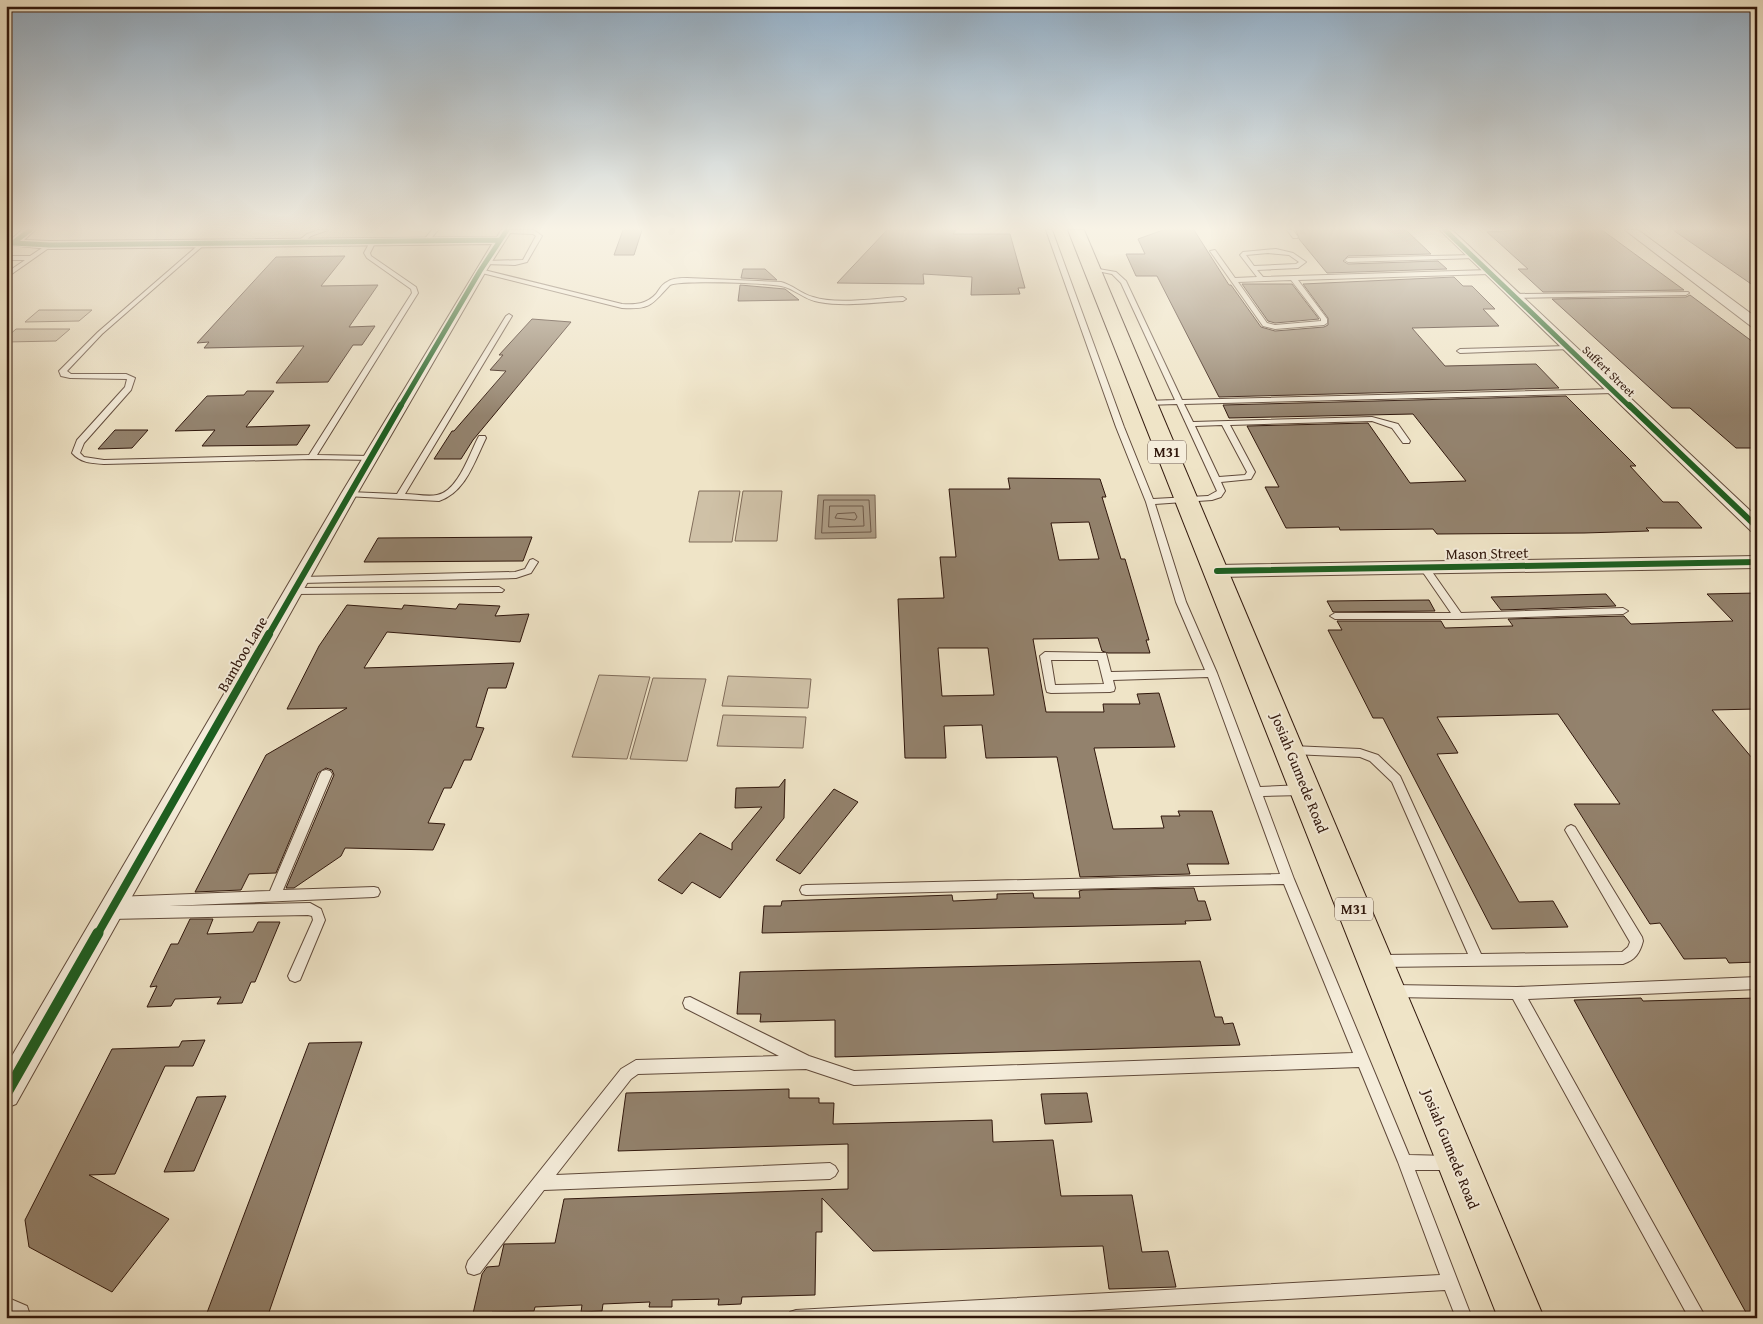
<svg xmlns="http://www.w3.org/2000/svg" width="1763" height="1324" viewBox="0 0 1763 1324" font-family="'Gentium Book Plus',serif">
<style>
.green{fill:#cfc1a7;stroke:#806c5a}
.water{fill:#ae9e87;stroke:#7c6856}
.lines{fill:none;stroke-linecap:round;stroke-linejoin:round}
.shore{stroke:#6f5a4a;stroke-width:1}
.building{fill:#93826d;stroke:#30170c;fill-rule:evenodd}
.lane-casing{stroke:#604a3b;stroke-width:2}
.street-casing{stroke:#604a3b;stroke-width:2}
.primary-casing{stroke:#30170c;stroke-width:2}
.lane{fill:#f5eddb;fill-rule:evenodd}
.street{fill:#f5eddb;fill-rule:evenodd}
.primary{fill:#efe4c7;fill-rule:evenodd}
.cycleway-far3-casing{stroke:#f5eddb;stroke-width:7}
.cycleway-far2-casing{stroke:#f5eddb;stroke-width:9}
.cycleway-far1-casing{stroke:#f5eddb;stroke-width:11}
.cycleway-casing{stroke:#f5eddb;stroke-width:14}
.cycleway-far3{stroke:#1b5e20;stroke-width:5}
.cycleway-far2{stroke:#1b5e20;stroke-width:6}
.cycleway-far1{stroke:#1b5e20;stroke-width:8}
.cycleway{stroke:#1b5e20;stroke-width:11}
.labels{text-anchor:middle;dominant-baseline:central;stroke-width:4;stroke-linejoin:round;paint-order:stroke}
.far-street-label{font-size:12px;fill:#30170c;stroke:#f5eddb}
.shield{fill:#f5eddb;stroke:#6b574a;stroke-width:1}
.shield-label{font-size:14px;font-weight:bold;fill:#30170c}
.street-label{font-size:15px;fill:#30170c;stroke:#f5eddb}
</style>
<rect width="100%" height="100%" fill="#efe4c7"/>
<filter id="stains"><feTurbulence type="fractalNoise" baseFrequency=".004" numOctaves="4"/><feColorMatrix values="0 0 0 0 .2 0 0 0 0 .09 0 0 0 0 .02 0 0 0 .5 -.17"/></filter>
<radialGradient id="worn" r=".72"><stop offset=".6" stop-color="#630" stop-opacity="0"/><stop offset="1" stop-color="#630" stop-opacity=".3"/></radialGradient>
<!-- green -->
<path class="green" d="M39 310H92L79 321 25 322Z
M16 329H70L56 341 6 342V338Z
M699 491H740L732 542H689Z
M743 491H782L777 541H735Z
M599 675 650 677 627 759 572 757Z
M728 676 811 679 808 708 722 706Z
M653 678 706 679 687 761 630 759Z
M723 715 806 717 803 748 717 746Z"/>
<!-- water -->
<path class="water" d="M818 495H875L876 538 815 539Z"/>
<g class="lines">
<!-- shore -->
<path class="shore" d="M824 500H869L871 532 822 533Z
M830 506H863L864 526 829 527Z
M855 513 857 517 855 520 835 518 837 514Z"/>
</g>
<!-- building -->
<path class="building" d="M623 230H642L634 255H614Z
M887 230H956L953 234H1010L1025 288H1018L1020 294 971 295 972 277 923 274 924 284 837 283Z
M1163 230H1194L1229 285H1231L1261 327 1275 331 1324 327 1328 325V318L1303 284 1454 277 1463 286H1472L1495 309H1483L1499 326 1412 328 1445 366 1536 364 1559 388 1219 397 1157 276H1136L1126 254H1145L1138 239Z
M1296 230H1406L1431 254 1348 256 1343 261 1348 264 1438 261 1447 269 1327 273 1299 239Z
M1524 230H1602L1684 290 1543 292 1518 269H1528L1487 232Z
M1673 230H1757V288Z
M345 256 321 286 378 285 349 327 375 326 362 345H353L328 382 276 383 304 346 204 348 209 342 197 343 276 257Z
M743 269H765L777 280 741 278Z
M1242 284H1292L1319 319 1275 323 1268 321Z
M740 285 785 289 799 300 738 301Z
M1690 295 1757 345V448H1736L1690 408H1672L1552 299 1686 297Z
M532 319 571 322 473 440 461 459H434L452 431H454L506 371 490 370 503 355H499Z
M247 391H274L246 427 310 425 297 445 202 446 215 430 175 431 207 396 244 395Z
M1566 396 1636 466H1630L1663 502H1678L1702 528H1646L1649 531 1584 533 1437 534 1433 529 1340 530 1339 527 1286 528 1265 487H1279L1247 426 1368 423 1410 483 1466 481 1413 414 1229 418 1223 405Z
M115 430H148L132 448 98 449Z
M1008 478 1100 479 1106 497H1102L1121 559H1125L1149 640H1146L1150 653H1108L1102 651 1098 638 1033 639 1046 712H1104L1103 704H1140L1137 694 1159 693 1175 747 1094 748 1113 829 1164 828 1161 816H1180L1178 811H1212L1229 864H1187L1190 874 1080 877 1057 757 986 758 982 725 944 726 946 758H905L898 599 944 598 940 557H956L949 489H1010ZM1089 522 1099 559 1059 560 1051 523ZM938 648H988L994 695 942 696Z
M532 537 523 561 364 562 378 538Z
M1757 593V709L1712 710 1757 764V962L1729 963 1726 958 1684 959 1660 923 1650 924 1574 804H1620L1558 714 1437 717 1458 753 1437 754 1519 902 1553 901 1568 927 1492 929 1383 718H1373L1328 630H1342L1337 621H1441L1445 628 1513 626 1508 619 1624 616 1631 624 1733 621 1707 594Z
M1606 594 1616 606 1501 610 1491 597Z
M1429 600 1435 611 1333 612 1327 601Z
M459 604 500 606 495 616 529 614 520 642 387 632 364 668 514 663 506 688H488L476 727 484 728 471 760H464L451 788H444L428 823 445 824 433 850 345 848 341 856 294 888H286L334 775 332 770 326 768 318 773 276 873 249 874 241 890 195 892 266 755 347 708 287 709 319 646 347 605 402 609 404 605 456 609Z
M785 779 784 818 720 898 692 882 682 894 658 880 700 833 732 850V843L762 807 735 808 736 788 779 787Z
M834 789 858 802 800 874 776 860Z
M1194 888 1198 901H1205L1211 920 1185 921 1186 924 762 933 764 906H781L782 901 952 895 953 901 997 899V894L1033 893 1034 898H1080L1079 891 1083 890Z
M190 919H213L207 934 253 932 258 922H280L255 982H251L242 1003 217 1004 221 997 175 999 171 1006 147 1007 157 986 150 987 171 944H178Z
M1200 961 1215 1017H1222L1224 1024 1233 1023 1240 1045 835 1057V1020L760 1022 761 1014H737L740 972Z
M1641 998 1643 1001 1757 998V1318H1749L1574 1000Z
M205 1040 193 1066H165L115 1174 89 1175 169 1219 112 1292 29 1247 25 1220 112 1049 179 1047 182 1041Z
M362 1042 267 1318H205L309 1043Z
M789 1089V1098H819V1103H834L833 1124 992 1120 993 1142 1053 1140 1061 1196 1132 1195 1142 1252 1168 1251 1176 1287 1109 1289 1103 1246 873 1251 822 1198V1232H816L815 1295 742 1297 741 1304 718 1305 719 1299 672 1300V1307H649L650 1302 603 1304 602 1311 581 1312 582 1305 535 1307 534 1311 492 1312 491 1318H472L482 1274 487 1267 499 1266 504 1244 555 1243 564 1199 848 1189V1144L618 1151 626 1093Z
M1087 1093 1092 1122 1045 1124 1041 1094Z
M226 1096 194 1171 164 1172 197 1097Z"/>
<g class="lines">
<!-- lane casing -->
<g class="lane-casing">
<path id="lane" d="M318 230H328L311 236 302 243 297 242 307 234Z
M432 230H438L428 242H424L423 241Z
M504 230H534L542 236 527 262 515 265 483 264 482 263 485 261 523 260 536 236 533 234 506 233Z
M1046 230H1052L1124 427 1153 499 1208 496 1217 491 1177 404 1146 405 1142 403 1146 401 1175 400 1121 283 1112 274 1087 269V267L1116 272 1126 281 1182 400 1614 389 1618 391 1614 393 1184 404 1193 422 1372 417 1398 424 1410 441 1409 443H1403L1392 428 1372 421 1230 425 1255 472 1251 479 1221 482 1225 491 1221 497 1212 500 1155 504 1186 602 1217 673 1260 787 1302 785 1306 787 1308 790 1306 793 1302 795 1263 796 1294 879 1409 1155 1449 1156 1454 1158 1456 1163 1454 1168 1449 1170H1415L1472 1318H1456L1445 1290 950 1318H788L790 1312 796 1310 1440 1275 1398 1162 1359 1067 854 1085 806 1069 638 1074 631 1079 556 1175 830 1163 835 1166 838 1171 835 1176 830 1179 544 1190 480 1273 474 1275 468 1273 466 1267 468 1261 621 1069 636 1060 779 1056 685 1008 683 1003 685 998 690 997 809 1056 854 1071 1353 1053 1284 884 806 895 802 894 800 890 802 886 806 885 1280 874 1208 677 1113 680 1115 688 1114 691 1110 692 1051 693 1047 692 1046 689 1040 656 1045 652 1106 653 1111 672 1205 670 1176 602 1146 502 1116 427ZM1222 425 1247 472 1245 475 1219 477 1195 426ZM1051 660H1098L1104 684 1055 685Z
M1287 230H1293L1298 237 1297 238H1293Z
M371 240 376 241 370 253 371 256 416 287 418 293 317 455 371 456 375 458 374 460 312 459 104 464C91 463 81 463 72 453L77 440 125 387 127 379 70 378 61 376 59 371 98 332 203 241 206 243 205 244 102 334 67 371 71 374H126L135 378 131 390 84 443 80 453 84 457 104 460 309 455 412 293 411 289 367 258 364 253Z
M48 244 53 245 6 278V273L25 260H6V256H30Z
M1276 249 1293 253 1306 262 1298 268 1257 270 1263 277 1489 270 1492 272 1489 274 1298 280 1327 319V323L1324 325 1275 329 1263 326 1210 251 1215 250 1235 278 1257 277 1240 255 1243 252ZM1268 253 1289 255 1299 262 1296 264 1254 266 1246 255ZM1291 280 1321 319V321L1275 325 1267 323 1238 282Z
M1473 255 1475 256V258L1348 262 1345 260 1348 258Z
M480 269 622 304C635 305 647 304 656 294 659 290 662 284 667 282 672 278 681 278 687 278L781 282C793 285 801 294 813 297 837 305 877 298 903 297L906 299 903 301C876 302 846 307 819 302 804 300 794 288 781 286 766 283 681 280 670 285 652 304 651 310 622 308L478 272 477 271Z
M1688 292 1689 293 1686 295 1514 298 1511 296 1514 294Z
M509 314 512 316 405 494C415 494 427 497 437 495 458 492 470 452 479 436H485L486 438C475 460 466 492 439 501L346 496 345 494 349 492 397 494 506 316Z
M1568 346 1570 347V349L1460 353 1457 351 1460 349Z
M533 559 538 562 531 573 516 578 301 583 296 580 301 577 515 572 525 569 530 560Z
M1425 565 1428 566 1461 613 1623 608 1628 611 1623 614 1458 619H1335L1330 616 1335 613H1451L1420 568Z
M499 587 504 590 502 592 295 594 290 591 295 588Z
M1292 746 1360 749 1378 755 1400 776 1481 954 1622 952 1628 947 1630 942 1565 830 1567 827 1571 825 1575 827 1642 937 1643 941C1640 953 1635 960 1623 964L1381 967 1376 965 1375 961 1376 957 1381 955 1468 954 1392 782 1370 761 1360 757 1292 754 1288 753 1287 750 1288 747Z
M326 770 330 771 332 774 283 890 374 887 378 888 380 892 378 896 374 897 169 906 310 903 321 909 325 920 300 980 295 982 290 980 288 976 313 920 312 916 308 915 110 919 106 917 104 913 106 909 112 907 109 903 111 899 115 897 270 891 320 774 322 771Z
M1757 977V989L1528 999 1706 1318H1689L1513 999 1393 997 1388 995 1386 991 1388 987 1393 985 1517 987Z"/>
</g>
<!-- street casing -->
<g class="street-casing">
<path id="street" d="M22 230H35L24 240 50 241 497 237 501 230H512L486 271 357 494 16 1104 6 1108V1066L341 494 492 244 50 249 9 245V241Z
M1440 230H1452L1757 517V532L1751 531Z
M1625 230H1638L1757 318V328L1752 327Z
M1757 556V568L1217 577 1211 575 1208 571 1211 567 1217 565Z
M6 1297 27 1306 31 1318H6Z"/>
</g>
<!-- primary casing -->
<g class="primary-casing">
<path id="primary" d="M1068 230H1084L1544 1318H1498Z"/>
</g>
<!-- lane -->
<use href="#lane" class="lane"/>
<!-- street -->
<use href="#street" class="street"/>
<!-- primary -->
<use href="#primary" class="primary"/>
<!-- cycleway-far3 casing -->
<g class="cycleway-far3-casing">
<path id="cycleway-far3" d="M30 230 13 243 50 245 500 240
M1445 230 1630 407
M400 407 480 271 507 230"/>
</g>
<!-- cycleway-far2 casing -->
<g class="cycleway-far2-casing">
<path id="cycleway-far2" d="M1629 405 1757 527
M1217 571 1757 562
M268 636 401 405"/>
</g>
<!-- cycleway-far1 casing -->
<g class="cycleway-far1-casing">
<path id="cycleway-far1" d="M97 935 269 634"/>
</g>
<!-- cycleway casing -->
<g class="cycleway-casing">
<path id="cycleway" d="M6 1094 98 933"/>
</g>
<!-- cycleway-far3 -->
<use href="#cycleway-far3" class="cycleway-far3"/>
<!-- cycleway-far2 -->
<use href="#cycleway-far2" class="cycleway-far2"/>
<!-- cycleway-far1 -->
<use href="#cycleway-far1" class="cycleway-far1"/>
<!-- cycleway -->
<use href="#cycleway" class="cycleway"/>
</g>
<!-- sky -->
<linearGradient id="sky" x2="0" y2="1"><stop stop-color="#91abc1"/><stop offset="0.55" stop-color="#f8f3e6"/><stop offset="1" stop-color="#f8f3e6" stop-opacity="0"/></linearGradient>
<rect width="1763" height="416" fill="url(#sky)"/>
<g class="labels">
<!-- far-street labels -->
<g class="far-street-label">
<text transform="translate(1609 371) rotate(44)">Suffert Street</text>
</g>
<!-- shield labels -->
<g class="shield">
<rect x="1148" y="440.5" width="38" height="23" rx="4"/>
<rect x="1335" y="897.5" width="38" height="23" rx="4"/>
</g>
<g class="shield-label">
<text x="1167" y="452">M31</text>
<text x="1354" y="909">M31</text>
</g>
<!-- street labels -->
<g class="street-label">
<text transform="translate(1487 553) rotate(-1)">Mason Street</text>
<text transform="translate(242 654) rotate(-60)">Bamboo Lane</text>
<text transform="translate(1300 773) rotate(68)">Josiah Gumede Road</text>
<text transform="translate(1451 1149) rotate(68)">Josiah Gumede Road</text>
</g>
</g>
<!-- margin -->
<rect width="1763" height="1324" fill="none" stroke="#efe4c7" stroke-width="25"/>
<rect x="8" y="8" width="1748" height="1309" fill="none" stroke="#30170c" stroke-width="2.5"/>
<rect x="12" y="12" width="1738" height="1299" fill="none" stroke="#30170c"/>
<rect width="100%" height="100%" filter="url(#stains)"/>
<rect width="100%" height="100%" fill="url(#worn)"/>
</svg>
